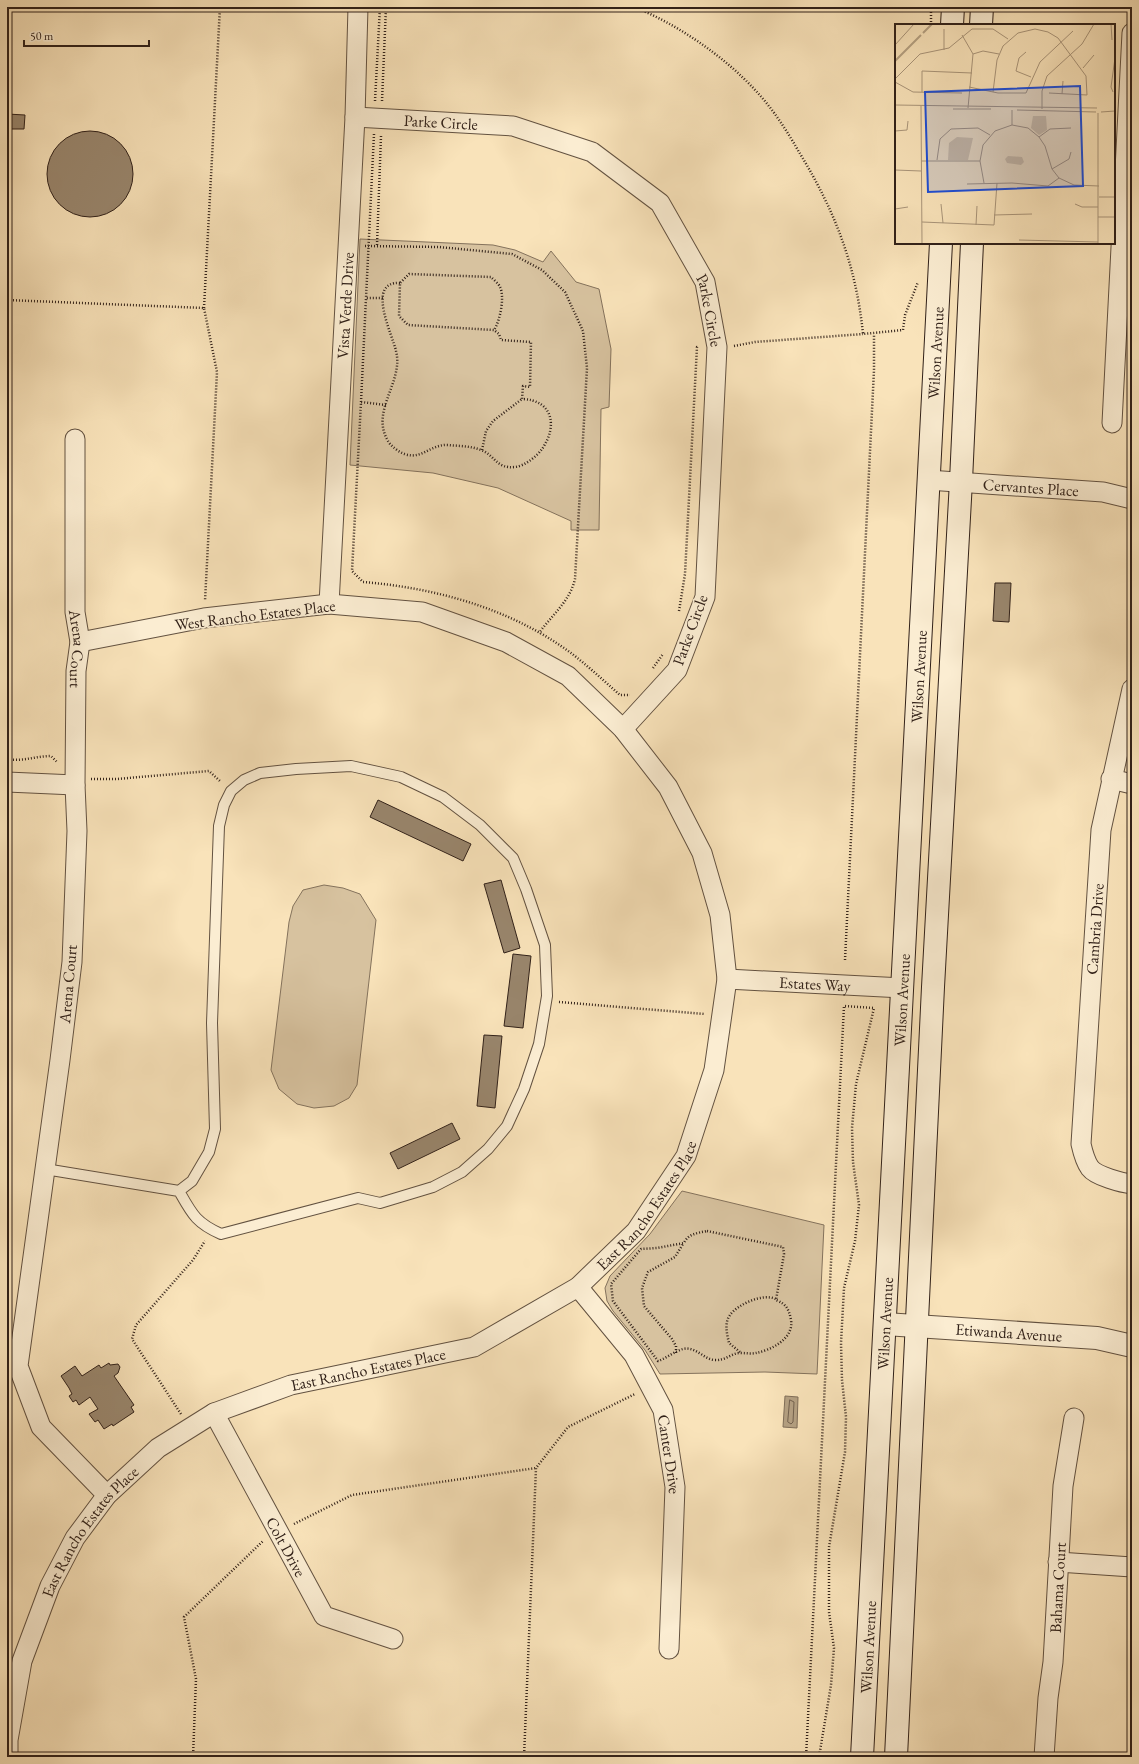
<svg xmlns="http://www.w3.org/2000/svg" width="1139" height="1764" viewBox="0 0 1139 1764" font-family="'EB Garamond',serif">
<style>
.green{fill:#d7c29f;stroke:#84725c}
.water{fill:#b5a183;stroke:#806e59}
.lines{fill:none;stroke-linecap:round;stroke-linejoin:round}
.shore{stroke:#73614e;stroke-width:1}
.building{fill:#99866d;stroke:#312119}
.service-casing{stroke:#635241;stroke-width:12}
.minor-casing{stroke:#635241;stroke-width:21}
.tertiary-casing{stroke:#635241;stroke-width:24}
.secondary-casing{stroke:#312119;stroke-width:24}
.path{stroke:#312119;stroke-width:2.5;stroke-dasharray:1 2;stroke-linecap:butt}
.service{stroke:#fbedd2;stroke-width:10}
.minor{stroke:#fbedd2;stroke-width:19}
.tertiary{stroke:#fbedd2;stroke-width:22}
.secondary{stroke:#fbedd2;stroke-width:22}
.labels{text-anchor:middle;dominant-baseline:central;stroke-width:3.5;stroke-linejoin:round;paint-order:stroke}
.street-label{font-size:16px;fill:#312119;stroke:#fbedd2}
.inset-river{fill:none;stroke:#b5a183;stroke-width:2}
.inset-road{fill:none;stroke:#a9957a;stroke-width:1}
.view{fill:#1d4ed8;fill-opacity:0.15;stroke:#1d4ed8;stroke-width:2}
.inset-edge{fill:none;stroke:#312119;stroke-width:2}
</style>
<rect width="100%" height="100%" fill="#f9e3ba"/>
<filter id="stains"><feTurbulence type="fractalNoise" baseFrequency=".005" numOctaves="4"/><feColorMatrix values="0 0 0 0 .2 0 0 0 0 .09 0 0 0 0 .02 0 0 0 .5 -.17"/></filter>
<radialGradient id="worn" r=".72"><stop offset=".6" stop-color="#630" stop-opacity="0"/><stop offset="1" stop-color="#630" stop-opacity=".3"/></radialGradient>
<!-- green -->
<path class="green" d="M360 239 493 245 515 250 543 262 551 251 576 282 599 289 611 349 609 407 601 409 599 530H571V521L498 488 433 473 350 465Z
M324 885 343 888 360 894 376 920 357 1085 349 1098 334 1106 314 1108 297 1104 279 1089 271 1070 289 922 293 906 303 890Z
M682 1191 824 1225 817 1374 765 1372 660 1374 645 1350 613 1311 607 1301 605 1288 610 1276 650 1234Z"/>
<!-- water -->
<path class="water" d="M785 1396 798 1397 797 1428 783 1427Z"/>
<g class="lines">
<!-- shore -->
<path class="shore" d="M790 1400 794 1402 793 1422 791 1424 788 1422Z"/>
</g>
<!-- building -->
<path class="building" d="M7 114 25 115 24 129H7Z
M47 174a43 43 0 1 1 86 0a43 43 0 1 1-86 0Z
M995 583H1011L1009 622 993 621Z
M378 800 471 844 463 861 370 817Z
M501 880 520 948 504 953 484 884Z
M513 954 531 956 523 1028 504 1026Z
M484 1035 502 1036 495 1108 477 1106Z
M452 1123 460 1139 398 1169 390 1153Z
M109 1363 110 1365 118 1364 120 1367 118 1373 114 1376 134 1405 131 1407 134 1412 113 1426 112 1424 104 1429 98 1420 95 1422 89 1414 98 1409 90 1397 79 1405 76 1400 73 1402 69 1396 72 1394 69 1388 61 1376 75 1366 82 1376 99 1365 101 1368Z"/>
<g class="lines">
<!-- service casing -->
<g class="service-casing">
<path id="service" d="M45 1169 179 1191 192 1181 209 1152 215 1129 212 1023 219 826 224 805 231 791 244 780 260 773 296 769 351 766 401 777 443 797 480 825 513 858 526 889 545 945 547 996 539 1044 524 1089 507 1126 488 1149 462 1172 433 1187 380 1203 358 1198 221 1234C196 1223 192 1214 179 1191"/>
</g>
<!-- minor casing -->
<g class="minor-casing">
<g id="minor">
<path id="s1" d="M355 117 513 126 592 152 660 203 705 282 717 347 705 597 677 670 623 729"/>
<path d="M1112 423 1132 33"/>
<path id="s2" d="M75 439V612L80 642 76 671 75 785 77 831 72 962 60 1060 18 1366 41 1427 107 1495"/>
<path id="s3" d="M928 480 1103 492 1132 499"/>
<path id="s4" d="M329 604 355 117 358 7"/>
<path d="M1132 689 1101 830 1081 1144C1083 1153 1085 1161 1090 1168 1096 1176 1122 1183 1132 1184"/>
<path d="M1111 779 1132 784"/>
<path d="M7 782 75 785"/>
<path id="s5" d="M727 979 903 988"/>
<path id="s6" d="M578 1287 634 1355 663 1410 675 1487 669 1649"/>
<path id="s7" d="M214 1413 324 1616 393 1639"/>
<path d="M1058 1562 1132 1567"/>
<path id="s8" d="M8 1757V1740L22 1661 50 1586 75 1538 107 1495 158 1448 214 1413 291 1385 474 1347 578 1287 636 1231 686 1156 714 1070 727 979 720 915 702 853 668 787 623 729 568 676 506 642 422 612 329 604 204 618 80 642"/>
<path id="s9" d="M1044 1757 1048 1698 1053 1662 1063 1486 1074 1418"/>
</g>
</g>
<!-- tertiary casing -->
<g class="tertiary-casing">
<g id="tertiary">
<path id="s10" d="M885 1324 1097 1338 1132 1346"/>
</g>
</g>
<!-- secondary casing -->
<g class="secondary-casing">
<g id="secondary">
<path d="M952 25 953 7"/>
<path d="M981 25 982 7"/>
<path id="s11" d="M862 1757 941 243"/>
<path d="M896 1757 933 987 961 481 972 243"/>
</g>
</g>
<!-- path -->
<path class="path" d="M634 7C677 24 724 56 756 91 773 109 787 131 799 152 835 211 856 265 863 334L903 330 905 315 918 282
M931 25V7
M375 101 380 7
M382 101 386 7
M374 134 366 298H383
M377 245 381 136
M365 246 439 247 512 254 542 270 565 292 583 331 587 368 575 579C570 601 552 615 539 633
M400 283C365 281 393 336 396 351 404 381 371 410 387 439 389 444 393 447 397 450 419 465 428 444 448 445 459 446 471 446 481 450 495 455 496 469 515 467 525 466 537 456 542 449 558 426 553 400 522 399L523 386 530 387 531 342 501 340 499 334 494 330 408 325 399 316 400 283 409 274 491 277C494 280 499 284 500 287 505 297 500 321 494 330
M7 300 204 308 217 372 205 601
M204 308 220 7
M734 346 755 342 863 334
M361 402 366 298
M386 405 361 402 352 571 363 582C437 588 511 609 571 653 588 666 604 681 620 695H630
M482 450 486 431 493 421 522 399
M679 611 685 574 697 347H699
M653 668 663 654
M7 759C22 762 36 756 51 756L57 762
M91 779H117L209 771 221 782
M845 960 874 370V334
M559 1002 705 1014
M707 1231 783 1247 784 1254 776 1300C786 1304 789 1309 791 1320 794 1339 771 1350 756 1353 751 1354 746 1353 740 1353 731 1353 726 1361 714 1360 704 1359 695 1346 683 1349 675 1351 667 1358 658 1361L613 1301 611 1284 641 1249 657 1248 684 1243C688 1234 697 1233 707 1231Z
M740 1352 729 1343C727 1334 724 1323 730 1315 738 1304 763 1293 776 1299
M676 1353V1346L672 1339 644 1306 642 1288 648 1272 675 1257 683 1244
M181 1414 132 1339 136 1325 193 1260 205 1241
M294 1524 352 1495 536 1468
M193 1757 196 1679 184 1617 263 1541
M524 1757 536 1468 568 1427 635 1394
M806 1757 844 1006 874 1008 856 1084 852 1128 853 1162 859 1205 855 1241 844 1288 841 1343 842 1380 846 1417 845 1452 829 1547V1612L834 1648 831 1685 819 1757"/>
<!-- service -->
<use href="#service" class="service"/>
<!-- minor -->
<use href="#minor" class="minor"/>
<!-- tertiary -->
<use href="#tertiary" class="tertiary"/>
<!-- secondary -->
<use href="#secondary" class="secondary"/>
</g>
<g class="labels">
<!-- street labels -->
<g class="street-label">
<text stroke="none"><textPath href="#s1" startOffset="86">Parke Circle</textPath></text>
<text stroke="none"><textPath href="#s4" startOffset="299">Vista Verde Drive</textPath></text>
<text stroke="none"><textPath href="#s1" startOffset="446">Parke Circle</textPath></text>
<text stroke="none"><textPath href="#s11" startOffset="1406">Wilson Avenue</textPath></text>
<text stroke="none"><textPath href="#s3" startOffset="103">Cervantes Place</textPath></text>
<text transform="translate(255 615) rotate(-7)">West Rancho Estates Place</text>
<text transform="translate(690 630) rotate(-70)">Parke Circle</text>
<text stroke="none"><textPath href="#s2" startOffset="210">Arena Court</textPath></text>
<text stroke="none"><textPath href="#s11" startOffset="1082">Wilson Avenue</textPath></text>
<text transform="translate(1095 929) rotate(-86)">Cambria Drive</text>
<text transform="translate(68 984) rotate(-85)">Arena Court</text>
<text stroke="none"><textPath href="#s5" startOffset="88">Estates Way</textPath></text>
<text stroke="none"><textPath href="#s11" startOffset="758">Wilson Avenue</textPath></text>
<text stroke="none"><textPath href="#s8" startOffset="917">East Rancho Estates Place</textPath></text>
<text stroke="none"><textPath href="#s11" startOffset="434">Wilson Avenue</textPath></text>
<text stroke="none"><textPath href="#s10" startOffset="124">Etiwanda Avenue</textPath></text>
<text stroke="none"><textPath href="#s8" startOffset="581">East Rancho Estates Place</textPath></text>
<text stroke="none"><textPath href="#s6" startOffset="195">Canter Drive</textPath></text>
<text stroke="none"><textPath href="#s8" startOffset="245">East Rancho Estates Place</textPath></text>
<text stroke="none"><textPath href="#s7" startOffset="152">Colt Drive</textPath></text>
<text stroke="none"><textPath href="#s9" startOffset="170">Bahama Court</textPath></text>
<text stroke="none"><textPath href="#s11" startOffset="110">Wilson Avenue</textPath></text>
</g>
</g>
<!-- overview -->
<g transform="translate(895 24)">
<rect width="220" height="220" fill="#f9e3ba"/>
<path d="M138 92H151L152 106 144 111 136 104ZM62 113 78 114 73 136H53L54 119ZM113 132 127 133 129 138 126 141 112 139 110 135Z" fill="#d7c29f"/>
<path class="inset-river" d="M28 9 37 0M0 37 26 11"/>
<path class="inset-road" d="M216 0 217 16M67 11 78 30 73 84M0 21 19 0M49 26V5M131 28 124 34 121 47 136 53M78 30 88 27 104 30M188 44 199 31M0 55 25 30 54 24 77 5H98L113 15M0 58 18 68 67 69M74 63 103 69H131L145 38 178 7M27 68V47L77 49M98 68 102 36 108 22 123 9 140 5 153 8 163 14 191 52 192 71 154 69M218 68 216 63 220 34M167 70 168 57M0 81 202 84M26 82 27 220M58 85H96M147 85V67L152 52 187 20 199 0M122 86 201 88M206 88 220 87M203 89V220M117 101V86M0 107 12 106 13 97M144 113 155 105 176 104M42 136 45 115 56 105 83 104 95 111M26 137H85M157 145 174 135 176 128M0 146 26 147M89 159 85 137 88 121 100 107 117 101 133 104 144 113 150 122 157 145 164 154 179 161 204 162M72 160 117 159 153 162 164 154M204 173H220M46 180 48 199M180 180 187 183H203M0 185 13 183M99 191 137 190M203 193H220M27 198 99 201 102 159M81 201 82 182M124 216 203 218"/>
<path class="view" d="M185 62 188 162 33 168 30 68Z"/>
<rect width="220" height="220" class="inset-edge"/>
</g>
<!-- margin -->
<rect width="1139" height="1764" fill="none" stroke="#f9e3ba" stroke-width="24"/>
<rect x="8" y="8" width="1123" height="1748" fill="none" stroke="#312119" stroke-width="2"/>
<rect x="12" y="12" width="1115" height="1740" fill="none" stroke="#312119"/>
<!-- scale -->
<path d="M24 40v6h125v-6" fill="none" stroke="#312119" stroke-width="2"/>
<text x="30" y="40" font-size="12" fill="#312119" stroke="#fbedd2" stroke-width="3" paint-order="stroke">50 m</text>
<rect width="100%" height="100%" filter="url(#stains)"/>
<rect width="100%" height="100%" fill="url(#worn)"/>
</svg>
